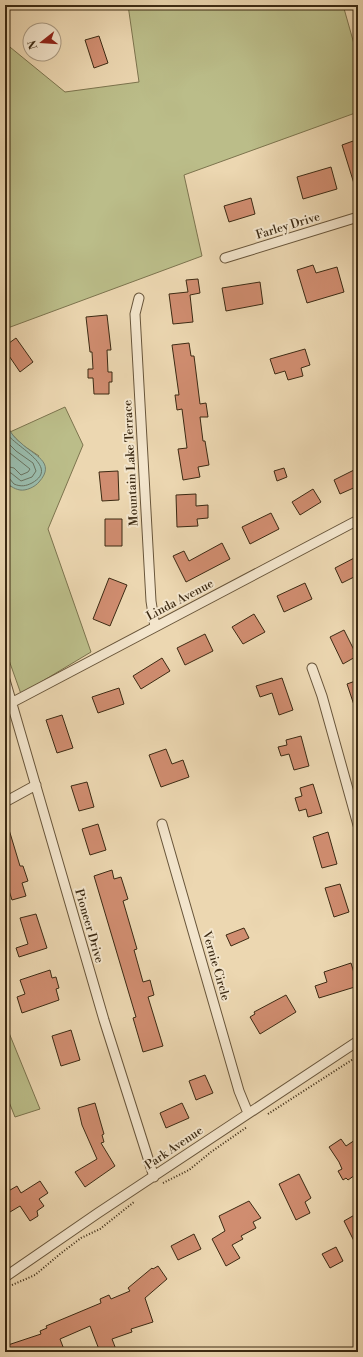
<svg xmlns="http://www.w3.org/2000/svg" width="363" height="1357" viewBox="0 0 363 1357" font-family="'Libre Bodoni',serif">
<style>
.green{fill:#bbbd89;stroke:#7c744e}
.water{fill:#99baaa;stroke:#74806e}
.lines{fill:none;stroke-linecap:round;stroke-linejoin:round}
.shore{stroke:#6a725e;stroke-width:1}
.building{fill:#d08d70;stroke:#3c2a13}
.minor-casing{stroke:#68553a;stroke-width:11}
.path{stroke:#3c2a13;stroke-width:2;stroke-dasharray:1 2;stroke-linecap:butt}
.minor{stroke:#f3e5cc;stroke-width:9}
.labels{text-anchor:middle;dominant-baseline:central;stroke-width:4;stroke-linejoin:round;paint-order:stroke}
.street-label{font-size:12px;fill:#3c2a13;stroke:#f3e5cc}
</style>
<rect width="100%" height="100%" fill="#ecd7b1"/>
<filter id="stains"><feTurbulence type="fractalNoise" baseFrequency=".005" numOctaves="4"/><feColorMatrix values="0 0 0 0 .2 0 0 0 0 .09 0 0 0 0 .02 0 0 0 .5 -.17"/></filter>
<radialGradient id="worn" r=".72"><stop offset=".6" stop-color="#630" stop-opacity="0"/><stop offset="1" stop-color="#630" stop-opacity=".3"/></radialGradient>
<!-- green -->
<path class="green" d="M128 5H244L245 8 255 5H343L358 58V112L184 175 202 256 5 329V43L65 92 139 82Z
M65 407 83 445 48 529 91 652 21 694 5 649V479L11 487 39 456 21 444 10 432Z
M5 1023 40 1109 15 1117 5 1092Z"/>
<!-- water -->
<path class="water" d="M5 421C9 430 13 437 21 443 33 455 57 462 39 482 35 487 26 491 20 490 14 489 8 485 5 480 3 473 5 431 5 421Z"/>
<g class="lines">
<!-- shore -->
<path class="shore" d="M5 431C12 446 62 466 32 483 26 486 21 487 14 484L9 478 5 477
M5 440 16 451 33 463 36 471 32 477 21 481 11 473 5 472
M5 449 30 469 28 472 21 475 14 468 5 466"/>
</g>
<!-- building -->
<path class="building" d="M99 36 108 63 94 68 85 40Z
M356 140 358 145V190H356L342 145Z
M331 167 337 189 303 199 297 177Z
M251 198 255 214 229 222 224 206Z
M313 265 316 273 337 267 344 292 307 303 297 270Z
M198 279 200 293 190 295 193 322 173 324 169 294 188 292 186 280Z
M260 282 263 304 226 311 222 288Z
M107 315 111 350H107L108 372H112V382H109V394H94L93 378H88V369H93L92 352H90L86 317Z
M16 338 33 362 20 372 5 350V346Z
M189 343 191 356H194L200 404 206 403 208 417H200L203 441H205L209 465 198 467 200 477 183 480 178 449 187 448 182 409 177 410 175 395H179L172 345Z
M305 349 310 365 301 368 303 376 288 380 285 371 275 374 270 359Z
M284 468 287 477 277 481 274 471Z
M358 468V486L340 494 334 480Z
M118 471 119 500 102 501 99 472Z
M313 489 321 502 300 515 292 502Z
M196 494V506L208 505V518L197 519 198 526 177 527 176 495Z
M271 513 279 529 250 544 242 527Z
M105 519H122V546H105Z
M222 543 230 559 186 582 173 556 184 551 189 561Z
M358 556V575L342 583 335 568Z
M109 578 127 585 110 626 93 619Z
M305 583 312 599 284 612 277 596Z
M254 614 265 632 243 644 232 627Z
M344 630 357 656 343 664 330 637Z
M205 634 213 651 185 665 177 648Z
M162 658 170 671 141 689 133 676Z
M282 678 293 710 279 715 272 693 260 697 256 686Z
M358 680V710L356 711 347 684Z
M119 688 124 704 98 713 92 697Z
M62 715 73 748 57 753 46 720Z
M301 736 309 766 294 770 289 754 281 756 278 747 287 745 286 740Z
M166 749 172 764 183 760 189 777 161 787 149 755Z
M87 782 94 807 79 811 71 786Z
M313 784 322 813 308 817 306 809 299 811 295 798 302 796 300 788Z
M5 823H7L20 866H23L28 881 22 883 26 896 12 900 5 878Z
M98 824 106 850 90 855 82 829Z
M328 832 337 864 322 868 313 837Z
M112 870 114 879 121 877 128 899 123 901 137 949 134 950 143 982 150 980 154 995 148 997 163 1046 143 1052 133 1018 136 1017 94 876Z
M340 884 349 912 334 917 325 888Z
M36 914 47 948 19 957 16 948 28 944 20 918Z
M244 928 249 938 231 946 226 935Z
M351 963 358 986 319 998 315 986 327 982 324 972Z
M50 970 52 978 56 977 59 988 56 989 59 1000 22 1013 17 997 25 994 20 980Z
M286 995 296 1012 260 1034 250 1017 255 1014 254 1012Z
M71 1030 80 1060 61 1066 52 1036Z
M205 1075 213 1093 196 1100 189 1081Z
M95 1103 104 1134 102 1135 104 1142 101 1143 115 1166 85 1187 75 1172 97 1159 82 1125 78 1108Z
M182 1103 189 1118 166 1128 160 1113Z
M358 1138V1173L348 1180 346 1178 343 1180 338 1171 342 1169 339 1162 329 1147 341 1139 346 1146Z
M299 1174 311 1198 305 1202 310 1213 296 1220 279 1184Z
M40 1181 48 1193 39 1199 44 1206 37 1211 38 1216 30 1221 20 1206 5 1215V1193L17 1186 21 1193Z
M249 1201 261 1218 253 1222 256 1228 241 1236 243 1239 232 1245 240 1258 226 1266 212 1239 225 1231 219 1216Z
M358 1213V1249L344 1221Z
M194 1234 201 1249 178 1260 171 1246Z
M336 1247 343 1261 330 1268 322 1254Z
M158 1266 167 1279 145 1298 153 1322 131 1329 132 1332 112 1339 117 1352H100L90 1326 60 1339 65 1352H5V1346L41 1334 40 1331 47 1328 46 1326 101 1303 100 1299 109 1295 111 1299 130 1291 128 1288 152 1268 153 1269Z"/>
<g class="lines">
<!-- minor casing -->
<g class="minor-casing">
<path id="minor" d="M225 258 358 217
M139 298 135 314 151 601 155 627
M312 668 322 696 358 825
M5 680 104 1020 154 1177
M13 702 358 520
M5 802 36 785
M162 824 239 1091 248 1113
M5 1277 98 1213 358 1041"/>
</g>
<!-- path -->
<path class="path" d="M268 1114 358 1056
M163 1183 189 1170 211 1152 247 1127
M12 1285 35 1275 60 1254 81 1238 100 1229 134 1202"/>
<!-- minor -->
<use href="#minor" class="minor"/>
</g>
<g class="labels">
<!-- street labels -->
<g class="street-label">
<text transform="translate(288 226) rotate(-17)">Farley Drive</text>
<text transform="translate(131 463) rotate(-93)">Mountain Lake Terrace</text>
<text transform="translate(180 600) rotate(-28)">Linda Avenue</text>
<text transform="translate(89 926) rotate(74)">Pioneer Drive</text>
<text transform="translate(216 966) rotate(74)">Vernie Circle</text>
<text transform="translate(174 1148) rotate(-34)">Park Avenue</text>
</g>
</g>
<!-- margin -->
<rect width="363" height="1357" fill="none" stroke="#ecd7b1" stroke-width="20"/>
<rect x="6" y="6" width="351" height="1345" fill="none" stroke="#3c2a13" stroke-width="2"/>
<rect x="10" y="10" width="343" height="1337" fill="none" stroke="#3c2a13"/>
<!-- north arrow -->
<g transform="translate(42 42) rotate(253)"><circle r="19" fill="#f3e5cc" stroke="#aa9a82"/>
<path d="M0-3L7 15L0 10L-7 15Z" fill="#8f2418"/>
<text y="-6" font-size="11" font-weight="bold" text-anchor="middle" fill="#3c2a13">N</text>
</g>
<rect width="100%" height="100%" filter="url(#stains)"/>
<rect width="100%" height="100%" fill="url(#worn)"/>
</svg>
